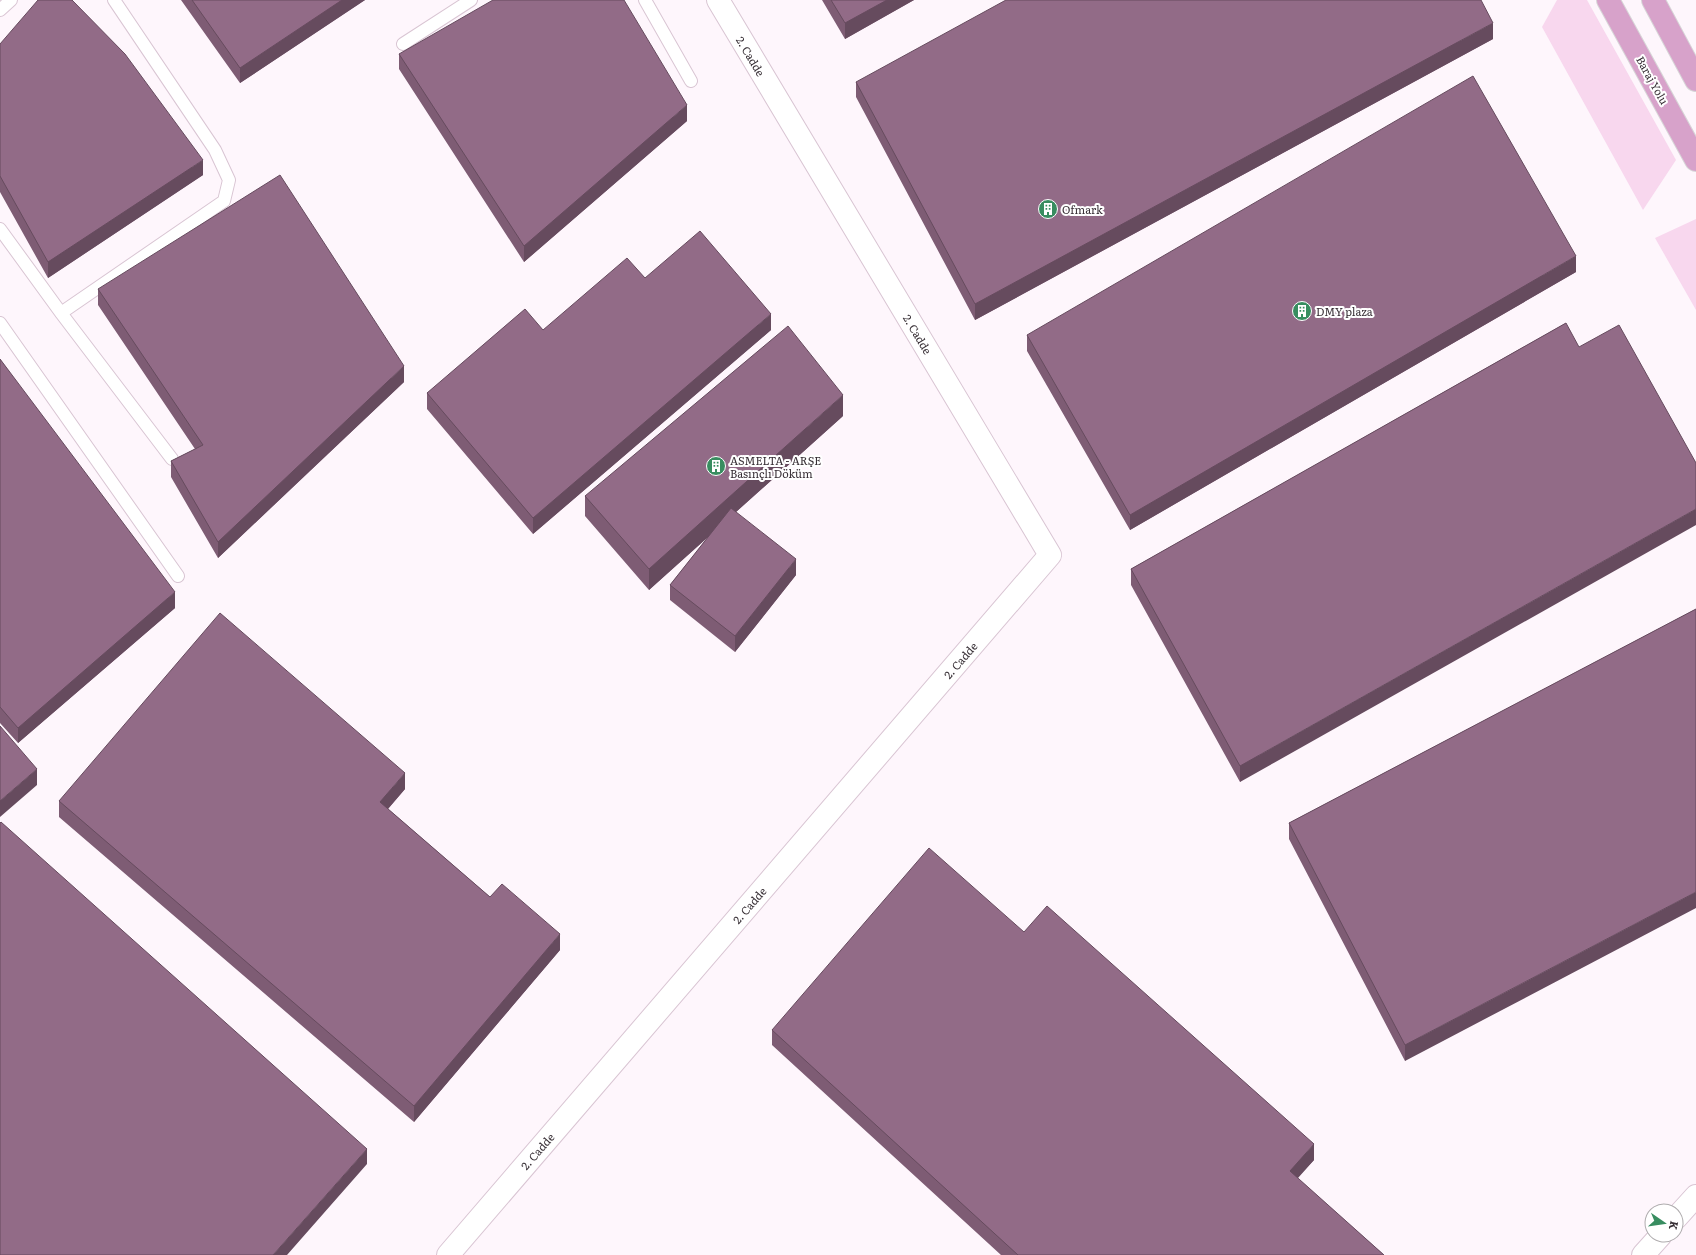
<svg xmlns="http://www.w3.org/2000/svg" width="1696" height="1255" viewBox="0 0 1696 1255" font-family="Literata,serif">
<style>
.green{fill:#f8d7ee}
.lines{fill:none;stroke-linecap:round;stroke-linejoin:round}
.lane-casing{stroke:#d9c5d3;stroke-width:14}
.street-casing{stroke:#d9c5d3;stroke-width:24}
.secondary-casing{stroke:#d9c5d3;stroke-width:24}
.primary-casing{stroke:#d7d5d7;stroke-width:24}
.lane{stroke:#fff;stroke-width:12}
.street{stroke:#fff;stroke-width:22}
.secondary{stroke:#fff;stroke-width:22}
.primary{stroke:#d7a2ca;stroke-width:22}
.wall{fill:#7e5c74}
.shaded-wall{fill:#664b5e}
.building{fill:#926b87;stroke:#664b5e}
.labels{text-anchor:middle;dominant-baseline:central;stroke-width:4;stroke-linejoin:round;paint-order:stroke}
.street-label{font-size:11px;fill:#372f35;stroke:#fff}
.poi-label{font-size:11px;fill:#372f35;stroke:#fff;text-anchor:start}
</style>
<rect width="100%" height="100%" fill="#fef6fc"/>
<!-- green -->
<path class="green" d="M1557 0H1587L1676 160 1643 210 1542 27Z
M1696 219V310L1655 238Z"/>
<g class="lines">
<!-- lane casing -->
<g class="lane-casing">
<path id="lane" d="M645 0 691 81
M0 10 11 0
M403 44 471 0
M0 229 61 313 172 459
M61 313 224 201 229 180 215 150 114 0
M0 323 178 576"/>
</g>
<!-- street casing -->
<g class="street-casing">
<path id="street" d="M448 1255 1050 555 718 0"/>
</g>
<!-- secondary casing -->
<g class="secondary-casing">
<path id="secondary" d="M1676 1218 1696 1196
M1643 1255 1661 1235"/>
</g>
<!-- primary casing -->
<g class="primary-casing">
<path id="primary" d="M1608 0 1696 160
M1653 0 1696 80"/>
</g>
<!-- lane -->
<use href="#lane" class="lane"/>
<!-- street -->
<use href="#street" class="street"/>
<!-- secondary -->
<use href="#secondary" class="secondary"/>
<!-- primary -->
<use href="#primary" class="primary"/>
</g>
<!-- wall -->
<path class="wall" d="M181 0H365L240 83Z
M822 0H914L845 39Z
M1493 39 975 320 856 97V82Z
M0 44 203 175 48 278 0 192Z
M399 54 687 121 524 262 399 69Z
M1576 272 1130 530 1027 351V335Z
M645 278 771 330 533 534 427 409V393L543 330Z
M98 289 404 382 218 558 171 477V461L195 449 98 305Z
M1566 323 1240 782 1131 585V569Z
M0 359 175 608 18 743 0 723Z
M843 416 736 512 796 575 735 652 670 600V585L709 536 649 590 585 516V496Z
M1696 609 1405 1061 1289 839V823Z
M405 789 388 809 490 897 560 950 414 1122 59 817V801Z
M1024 932 1314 1160 1297 1178 1384 1255H1001L772 1045V1030Z"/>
<!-- shaded-wall -->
<path class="shaded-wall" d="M342 0H365L240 83V68Z
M887 0H914L845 39V23Z
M1493 23V39L975 320V304Z
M687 105V121L524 262V246Z
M203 160V175L48 278V262Z
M1576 256V272L1130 530V515Z
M771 314V330L533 534V518Z
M404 366V382L218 558V542Z
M843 395V416L649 590V569Z
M1696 509V525L1240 782V766Z
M796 559V575L735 652V636Z
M175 592V608L18 743V728Z
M37 769V785L0 817V801Z
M405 773V789L380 818V802Z
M1696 892V908L1405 1061V1045Z
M560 934V950L414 1122V1106Z
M1314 1144V1160L1290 1187V1171Z
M367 1149V1164L287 1255H273Z"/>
<!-- building -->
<path class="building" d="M38 0H72L125 54 203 160 48 262 0 176V44Z
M192 0H342L240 68Z
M493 0H624L687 105 524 246 399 54Z
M831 0H887L845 23Z
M1006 0H1481L1493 23 975 304 856 82Z
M1473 76 1576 256 1130 515 1027 335Z
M280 175 404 366 218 542 171 461 203 445 98 289Z
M700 231 771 314 533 518 427 393 525 309 543 330 627 258 645 278Z
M1566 323 1579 347 1619 325 1696 463V509L1240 766 1131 569Z
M788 326 843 395 649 569 585 496Z
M0 359 175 592 18 728 0 707Z
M731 508 796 559 735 636 670 585Z
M1696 609V892L1405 1045 1289 823Z
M220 613 405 773 380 802 490 897 502 884 560 934 414 1106 59 801Z
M0 726 37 769 0 801Z
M1 822 367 1149 273 1255H0V823Z
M929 848 1024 932 1047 906 1314 1144 1290 1171 1384 1255H1018L772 1030Z"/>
<!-- icons -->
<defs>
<g id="building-disc" transform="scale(1)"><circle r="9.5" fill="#388d60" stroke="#fff"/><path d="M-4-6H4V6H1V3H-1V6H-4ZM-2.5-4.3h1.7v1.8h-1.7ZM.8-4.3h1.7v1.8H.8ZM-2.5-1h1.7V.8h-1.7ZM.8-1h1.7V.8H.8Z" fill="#fff"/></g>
</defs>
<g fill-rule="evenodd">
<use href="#building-disc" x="1048" y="209"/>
<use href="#building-disc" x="1302" y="311"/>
<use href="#building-disc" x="716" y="466"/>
</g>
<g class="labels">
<!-- street labels -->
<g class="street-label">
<text transform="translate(751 56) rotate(59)">2. Cadde</text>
<text transform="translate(1653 80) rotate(61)">Baraj Yolu</text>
<text transform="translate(918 334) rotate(59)">2. Cadde</text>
<text transform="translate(960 660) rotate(-49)">2. Cadde</text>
<text transform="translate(749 905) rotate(-49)">2. Cadde</text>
<text transform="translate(537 1151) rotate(-49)">2. Cadde</text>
</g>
<!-- poi labels -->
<g class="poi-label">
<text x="1062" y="209">Ofmark</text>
<text x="1316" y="311">DMY plaza</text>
<text x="730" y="460">ASMELTA - ARŞE<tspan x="730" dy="13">Basınçlı Döküm</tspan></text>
</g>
</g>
<!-- north arrow -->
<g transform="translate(1664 1223) rotate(103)"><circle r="19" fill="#ffffff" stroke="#afacae"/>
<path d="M0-3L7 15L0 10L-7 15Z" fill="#388d60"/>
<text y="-6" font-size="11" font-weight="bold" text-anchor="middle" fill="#372f35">K</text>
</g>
</svg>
